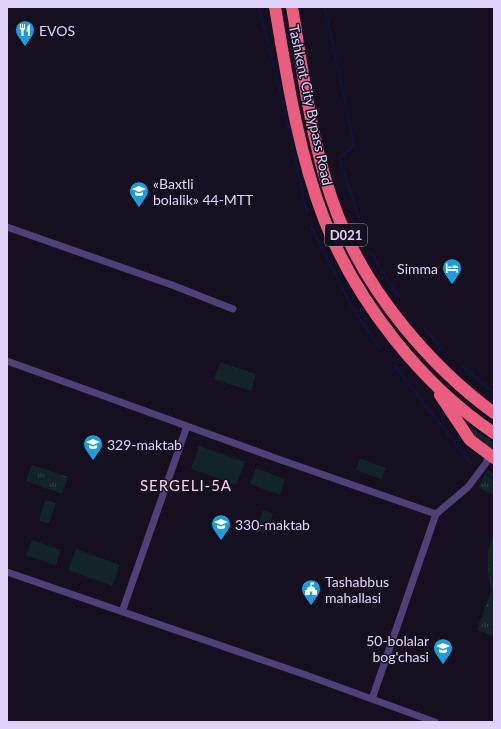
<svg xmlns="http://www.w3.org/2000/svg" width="501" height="729" viewBox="0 0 501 729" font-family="Lato,sans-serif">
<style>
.grass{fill:url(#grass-tufts)}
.pitch{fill:#132428}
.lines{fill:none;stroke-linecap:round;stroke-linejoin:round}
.stream{stroke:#0f1538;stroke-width:2.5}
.street{stroke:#4f4078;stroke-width:7}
.highway{stroke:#ea5d81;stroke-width:12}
.labels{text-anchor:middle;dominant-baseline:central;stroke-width:3;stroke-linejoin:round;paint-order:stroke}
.shield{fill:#150f1f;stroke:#a398b8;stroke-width:1}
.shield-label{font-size:13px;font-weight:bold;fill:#e0d3f9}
.poi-label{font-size:14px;fill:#e0d3f9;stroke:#150f1f;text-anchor:start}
.street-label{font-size:14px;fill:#e0d3f9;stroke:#150f1f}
.neighbourhood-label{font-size:15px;letter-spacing:1px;fill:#f9d5e4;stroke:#150f1f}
</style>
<defs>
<pattern id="grass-tufts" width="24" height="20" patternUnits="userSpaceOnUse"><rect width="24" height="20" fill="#132428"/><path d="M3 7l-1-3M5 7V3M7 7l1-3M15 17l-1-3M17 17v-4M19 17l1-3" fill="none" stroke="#354348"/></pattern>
</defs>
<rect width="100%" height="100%" fill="#150f1f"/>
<!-- grass -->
<path class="grass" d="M460 419 494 443V452L475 439Z
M32 465 68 477 62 494 26 481Z
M488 470 494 474V495L478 487Z
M494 533V636L477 630 491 591 488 573V551Z"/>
<!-- pitch -->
<path class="pitch" d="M220 362 256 374 251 391 214 379Z
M199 446 245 462 236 485 191 469Z
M360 458 386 468 381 479 356 470Z
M256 468 285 479 280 495 250 484Z
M45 500 56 503 49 524 39 520Z
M263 510 273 514 266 533 256 530Z
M32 540 61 550 56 566 26 555Z
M76 549 120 565 112 586 68 570Z"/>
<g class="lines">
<!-- stream -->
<path class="stream" d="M259 7 276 73 307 212
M325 7 353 140V147L340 157 341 165 359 217
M311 227 350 303 380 349
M370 251 400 299
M424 328 442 349
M394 365 473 466
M462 366 494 393
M486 474 494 479"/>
<!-- street -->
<path class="street" d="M7 227 172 285 233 309
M7 361 278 459 436 514
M7 572 306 675 435 722
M122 612 187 426
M372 699 436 514 468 487 486 463 489 455"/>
<!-- highway -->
<path class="highway" d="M275 7C287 78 298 151 324 219 356 301 421 384 494 433
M292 7C304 77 312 150 338 216 367 292 430 366 494 413
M440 395 470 440 494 458"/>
</g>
<!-- icons -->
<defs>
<g id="restaurant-pin" transform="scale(1)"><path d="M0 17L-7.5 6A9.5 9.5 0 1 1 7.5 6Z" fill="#1d9edb" stroke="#150f1f"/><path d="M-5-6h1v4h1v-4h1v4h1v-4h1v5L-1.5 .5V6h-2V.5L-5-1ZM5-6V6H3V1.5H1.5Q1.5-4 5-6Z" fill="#fff"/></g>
<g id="school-pin" transform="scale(1)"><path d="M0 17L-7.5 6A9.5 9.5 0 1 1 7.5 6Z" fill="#1d9edb" stroke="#150f1f"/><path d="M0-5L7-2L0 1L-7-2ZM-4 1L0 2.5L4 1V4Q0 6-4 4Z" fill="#fff"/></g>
<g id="hotel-pin" transform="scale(1)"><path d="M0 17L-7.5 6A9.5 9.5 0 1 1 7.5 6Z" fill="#1d9edb" stroke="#150f1f"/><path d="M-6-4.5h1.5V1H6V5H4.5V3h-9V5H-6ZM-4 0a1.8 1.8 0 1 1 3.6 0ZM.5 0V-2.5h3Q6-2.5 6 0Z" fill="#fff"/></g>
<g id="civic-pin" transform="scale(1)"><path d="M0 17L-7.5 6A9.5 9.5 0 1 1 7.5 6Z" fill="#1d9edb" stroke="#150f1f"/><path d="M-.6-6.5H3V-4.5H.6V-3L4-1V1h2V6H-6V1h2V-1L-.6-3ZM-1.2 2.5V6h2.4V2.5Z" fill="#fff"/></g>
</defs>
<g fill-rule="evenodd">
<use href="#restaurant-pin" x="25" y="30"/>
<use href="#school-pin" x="139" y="191"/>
<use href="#hotel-pin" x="452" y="268"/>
<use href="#school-pin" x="93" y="444"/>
<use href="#school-pin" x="221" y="524"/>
<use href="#civic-pin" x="311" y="589"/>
<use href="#school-pin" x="443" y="648"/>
</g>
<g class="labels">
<!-- shield labels -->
<rect class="shield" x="325" y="224" width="42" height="22" rx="3"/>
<g class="shield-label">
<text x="346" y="235">D021</text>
</g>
<!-- poi labels -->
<g class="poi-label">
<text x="39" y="30">EVOS</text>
<text x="153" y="183">«Baxtli<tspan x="153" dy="16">bolalik» 44-MTT</tspan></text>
<text x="438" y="268" text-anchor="end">Simma</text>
<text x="107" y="444">329-maktab</text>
<text x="235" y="524">330-maktab</text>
<text x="325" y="581">Tashabbus<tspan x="325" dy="16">mahallasi</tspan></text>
<text x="429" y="640" text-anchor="end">50-bolalar<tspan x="429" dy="16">bog'chasi</tspan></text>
</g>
<!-- street labels -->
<g class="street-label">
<text transform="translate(311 105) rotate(78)">Tashkent City Bypass Road</text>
</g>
<!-- neighbourhood labels -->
<g class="neighbourhood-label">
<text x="186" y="485">SERGELI-5A</text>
</g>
</g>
<!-- border -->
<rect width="501" height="729" fill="none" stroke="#e0d3f9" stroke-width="16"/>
</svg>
